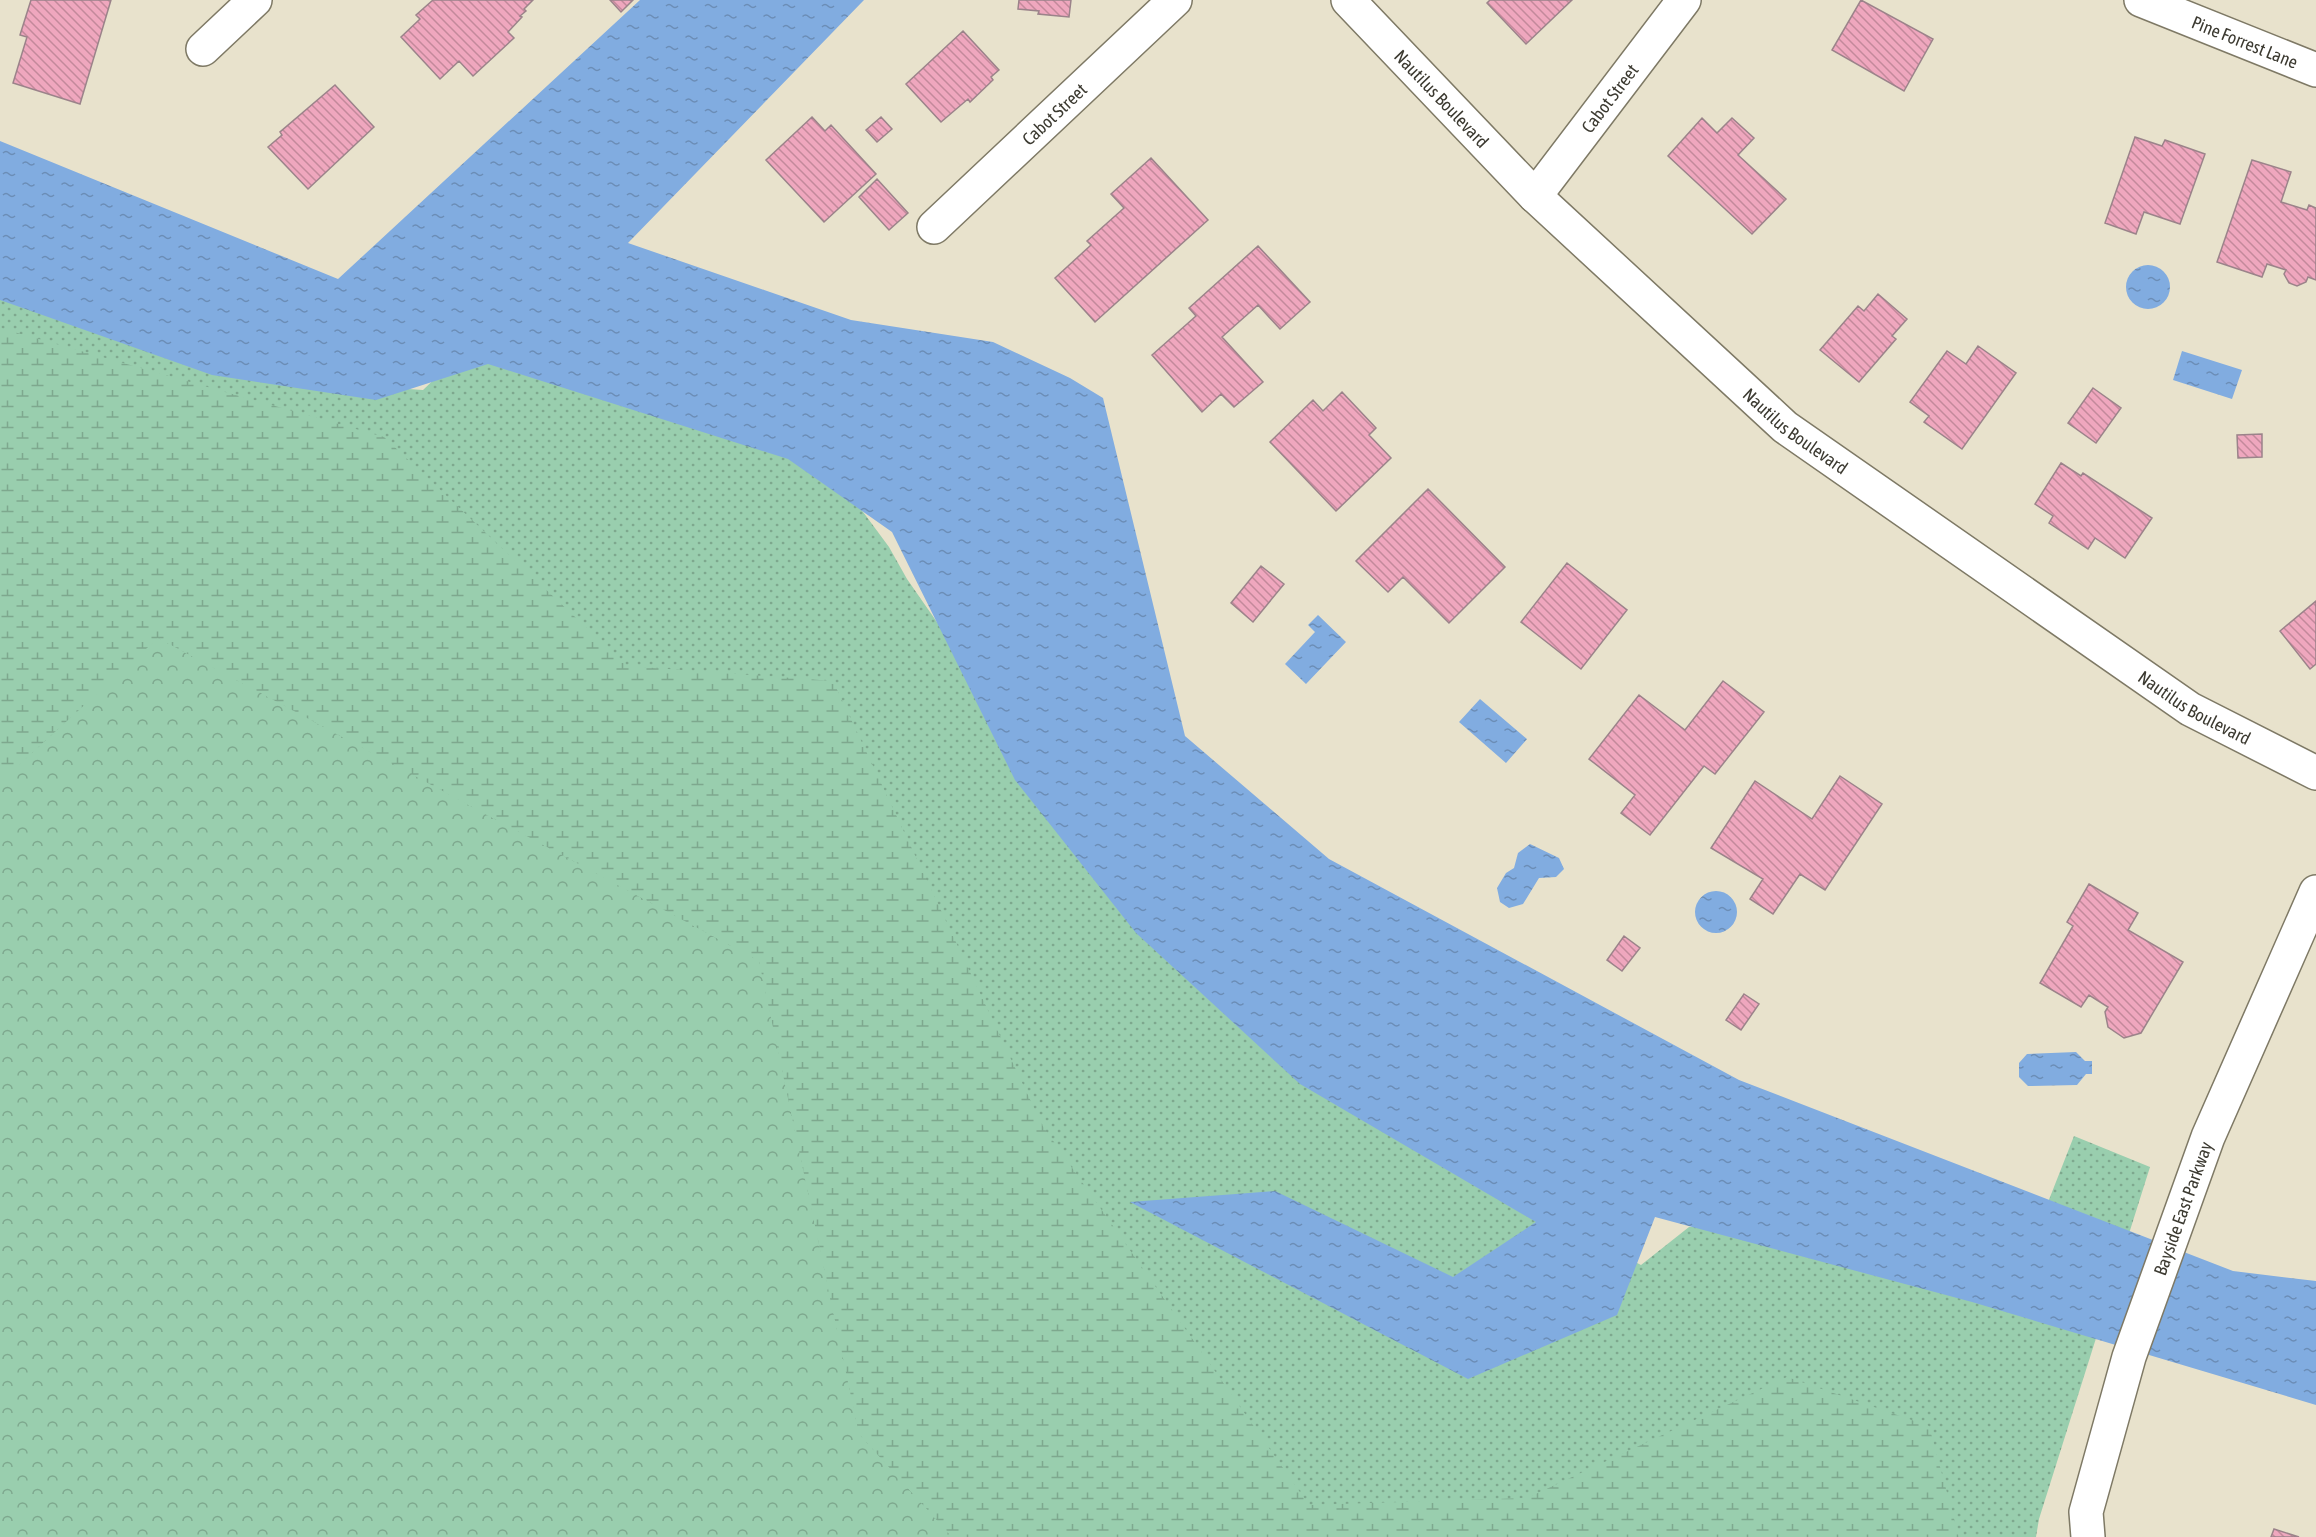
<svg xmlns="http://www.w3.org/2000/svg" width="2316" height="1537" viewBox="0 0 2316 1537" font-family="'Asap Condensed',sans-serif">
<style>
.green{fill:url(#green-dots)}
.forest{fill:url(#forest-crowns)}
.wetland{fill:url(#wetland-marsh)}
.water{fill:url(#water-ripples)}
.building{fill:url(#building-back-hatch);stroke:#9b838a;stroke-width:1.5}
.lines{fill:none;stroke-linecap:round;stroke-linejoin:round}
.minor-casing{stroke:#7e7965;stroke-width:36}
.minor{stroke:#fff;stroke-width:33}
.labels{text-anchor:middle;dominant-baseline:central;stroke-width:4.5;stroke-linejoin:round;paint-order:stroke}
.street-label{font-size:18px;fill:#3c3a31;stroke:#f5f0d9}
</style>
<defs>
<pattern id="green-dots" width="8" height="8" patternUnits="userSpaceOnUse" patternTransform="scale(1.5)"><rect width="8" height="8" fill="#99ceae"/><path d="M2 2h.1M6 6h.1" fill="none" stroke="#7ea88e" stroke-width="1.8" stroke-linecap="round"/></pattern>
<pattern id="forest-crowns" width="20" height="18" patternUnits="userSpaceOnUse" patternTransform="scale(1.5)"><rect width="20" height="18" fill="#99ceae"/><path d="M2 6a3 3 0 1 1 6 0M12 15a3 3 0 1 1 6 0" fill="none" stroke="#7ea88e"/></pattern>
<pattern id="wetland-marsh" width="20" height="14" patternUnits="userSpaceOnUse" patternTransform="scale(1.5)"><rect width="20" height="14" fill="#99ceae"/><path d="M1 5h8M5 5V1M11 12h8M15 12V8" fill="none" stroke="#7ea88e"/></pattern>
<pattern id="water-ripples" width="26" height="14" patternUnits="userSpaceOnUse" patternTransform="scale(1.5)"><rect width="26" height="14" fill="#81ace0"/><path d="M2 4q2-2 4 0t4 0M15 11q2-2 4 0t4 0" fill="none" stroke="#6b8db6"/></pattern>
<pattern id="building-back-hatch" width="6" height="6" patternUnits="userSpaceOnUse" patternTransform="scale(1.5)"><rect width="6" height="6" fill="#efa7be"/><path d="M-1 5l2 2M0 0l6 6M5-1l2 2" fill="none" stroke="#c3899b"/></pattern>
</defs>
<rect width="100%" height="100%" fill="#e8e2cc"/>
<!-- green -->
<path class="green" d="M0 288 349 385 423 390 448 366 483 360 818 451 889 547 907 579 939 625 1566 1226 1641 1265 1689 1227H1702L2023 1266 2074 1136 2150 1167 2039 1519 2036 1537H0Z"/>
<!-- forest -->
<path class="forest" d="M158 638 759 961 859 1434 952 1537H0V782Z"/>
<!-- wetland -->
<path class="wetland" d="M0 328 384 437 627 666 833 681 1042 1125 1309 1505 1527 1498 1787 1377 1929 1426 1959 1537H952L859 1434 759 961 158 638 0 782Z"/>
<!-- water -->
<path class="water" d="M640 0H864L628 243 851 320 993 342 1070 378 1103 398 1185 736 1329 859 1739 1080 2233 1271 2316 1281V1405L1972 1302 1655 1217 1617 1315 1468 1379 1130 1202 1275 1191 1453 1277 1536 1222 1300 1084 1136 933 1015 780 892 532 788 459 488 364 376 400 212 375 0 300V141L338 279Z
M2126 287a22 22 0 1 1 44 0a22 22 0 1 1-44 0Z
M2182 351 2242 370 2232 399 2173 380Z
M1318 615 1346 642 1306 684 1285 664 1315 632 1308 625Z
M1480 699 1527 739 1506 763 1459 722Z
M1530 844 1559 858 1564 869 1556 877 1539 878 1523 904 1509 908 1500 902 1497 888 1506 873 1514 868 1518 853Z
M1695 912a21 21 0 1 1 42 0a21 21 0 1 1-42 0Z
M2076 1052 2085 1061H2092V1074H2086L2077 1085 2028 1086 2019 1077V1063L2027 1054Z"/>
<!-- building -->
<path class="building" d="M31 0H111L80 104 13 83 27 37 20 35Z
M433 0H533L524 9 526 11 520 16 522 17 508 32 514 38 473 76 459 61 440 79 401 37 420 19 416 15Z
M610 0H633L621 12Z
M1019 0H1071L1069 17 1038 14 1039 11 1018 9Z
M1490 0H1572L1526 44 1487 3Z
M1861 0 1933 39 1904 91 1832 50Z
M963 31 999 70 991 77 993 80 970 102 968 99 941 122 906 84Z
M335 85 374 127 308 189 268 147 282 135 280 132Z
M812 117 825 131 831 125 876 174 824 222 766 160Z
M881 117 892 129 877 142 866 130Z
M1702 118 1717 133 1732 118 1754 138 1738 155 1786 199 1752 234 1668 156Z
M2135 137 2162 146 2165 140 2205 154 2180 224 2144 212 2136 234 2105 223Z
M1151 158 1208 220 1095 322 1055 278 1091 245 1087 241 1124 208 1111 194Z
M2252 160 2291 172 2281 202 2307 210 2309 205 2316 208V280L2308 277 2306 282 2297 286 2289 283 2284 274 2286 270 2267 264 2262 277 2217 262Z
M877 179 908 213 889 230 859 197Z
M1258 246 1310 302 1280 329 1258 305 1222 337 1263 382 1234 407 1221 394 1202 412 1152 355 1196 316 1189 308Z
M1878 294 1907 319 1892 336 1896 339 1859 382 1820 350 1858 306 1864 311Z
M1978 346 2016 373 1962 449 1924 422 1929 416 1910 402 1947 351 1966 364Z
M2093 388 2121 408 2096 443 2068 423Z
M1342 392 1376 428 1369 435 1391 458 1336 511 1270 442 1313 400 1323 411Z
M2262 434V457L2238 458 2237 435Z
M2061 463 2081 476 2083 473 2152 518 2125 558 2095 538 2088 549 2049 523 2053 516 2035 504Z
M1428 489 1505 567 1449 623 1403 577 1388 592 1356 561Z
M1567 563 1627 610 1581 669 1521 622Z
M1261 566 1284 584 1253 622 1231 603Z
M2316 601V664L2310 669 2280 631Z
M1723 681 1764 712 1715 774 1704 766 1650 835 1621 813 1635 795 1589 759 1639 695 1685 730Z
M1840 776 1882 804 1825 890 1800 874 1773 914 1750 899 1763 879 1711 848 1755 781 1812 819Z
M2089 884 2138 913 2128 930 2183 962 2141 1033 2124 1038 2108 1027 2105 1012 2108 1007 2089 995 2081 1007 2040 983 2073 926 2067 922Z
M1624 936 1640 948 1622 971 1607 960Z
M1744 994 1759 1004 1741 1030 1726 1020Z
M2274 1529 2299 1537H2271Z"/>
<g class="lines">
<!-- minor casing -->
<g class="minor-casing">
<g id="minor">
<path id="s1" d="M1348 0 1535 196 1785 427 2190 709 2316 773"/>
<path id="s2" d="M2141 0 2316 70"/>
<path d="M203 49 255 0"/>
<path id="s3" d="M1535 196 1684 0"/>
<path id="s4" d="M934 227 1175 0"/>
<path id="s5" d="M2088 1537 2086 1512 2129 1357 2208 1137 2316 892"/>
</g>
</g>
<!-- minor -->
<use href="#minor" class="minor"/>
</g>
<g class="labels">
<!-- street labels -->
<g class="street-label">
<text stroke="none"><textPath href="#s2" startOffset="112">Pine Forrest Lane</textPath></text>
<text stroke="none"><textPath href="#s3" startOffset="123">Cabot Street</textPath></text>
<text stroke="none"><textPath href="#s1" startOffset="136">Nautilus Boulevard</textPath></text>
<text stroke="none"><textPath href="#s4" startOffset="165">Cabot Street</textPath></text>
<text stroke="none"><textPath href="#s1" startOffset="622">Nautilus Boulevard</textPath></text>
<text stroke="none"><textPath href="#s1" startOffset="1108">Nautilus Boulevard</textPath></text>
<text stroke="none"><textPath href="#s5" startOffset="344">Bayside East Parkway</textPath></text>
</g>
</g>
</svg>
